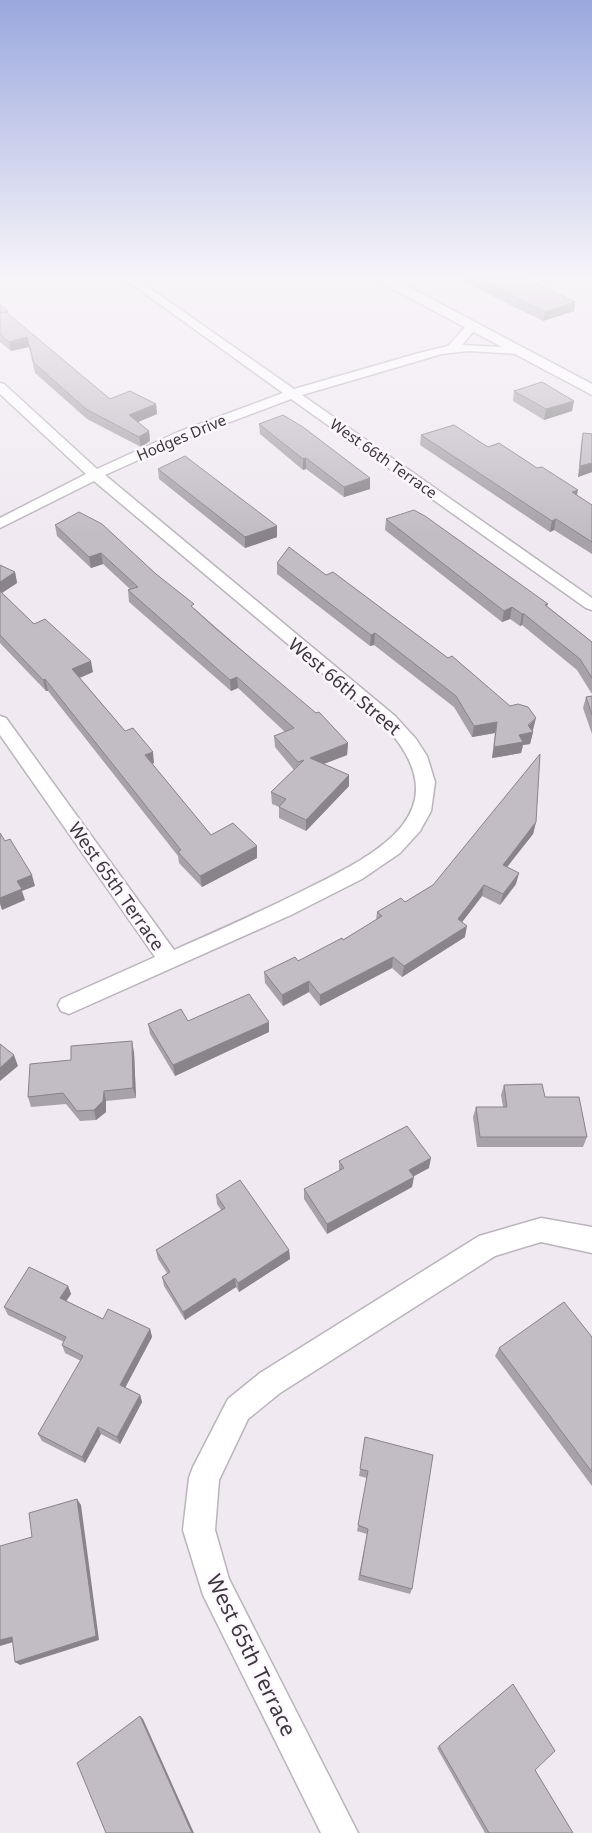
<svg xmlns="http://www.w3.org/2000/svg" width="592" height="1833" viewBox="0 0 592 1833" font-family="'Noto Sans',sans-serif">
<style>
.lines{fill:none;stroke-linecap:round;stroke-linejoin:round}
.minor-casing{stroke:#bbb4bc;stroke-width:3}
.tertiary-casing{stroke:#bbb4bc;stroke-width:3}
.minor{fill:#fff;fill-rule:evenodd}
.tertiary{fill:#fff;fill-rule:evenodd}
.wall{fill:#a7a2a9}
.shaded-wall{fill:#888489}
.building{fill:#c2bcc4;stroke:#888489}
.labels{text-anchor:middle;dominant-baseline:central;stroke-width:5;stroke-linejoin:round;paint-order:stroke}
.far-street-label{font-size:15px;fill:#3a373a;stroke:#fef6ff}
.street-label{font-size:18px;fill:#3a373a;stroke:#fef6ff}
.near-street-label{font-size:21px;fill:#3a373a;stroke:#fef6ff}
</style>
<rect width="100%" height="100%" fill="#f0e9f1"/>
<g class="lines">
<!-- minor casing -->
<g class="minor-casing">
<path id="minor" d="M122 277H134L294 389 419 353 448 346 468 324 472 323 478 326 462 345 521 348 523 350 517 354 468 351 442 354 302 395 592 598V610L586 608 291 399 187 438 105 475 395 716 416 739 427 756 435 782 431 811 420 831 400 853 362 879 291 915 69 1014 61 1011 58 1005 61 999 155 957 0 735V716L6 718 174 950C217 931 260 912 302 891 375 855 466 812 383 724L94 481 0 528V518L86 474 0 394V383L4 384 97 469 178 432 283 393Z
M541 1218 592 1227V1253L541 1242 495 1256 280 1393 248 1419 219 1480 215 1530 229 1579 358 1833H321L203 1595 183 1530 189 1478 193 1467 228 1399 260 1373 479 1236Z"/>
</g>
<!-- tertiary casing -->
<g class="tertiary-casing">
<path id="tertiary" d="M375 277H390L592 384V395L376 280Z"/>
</g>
<!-- minor -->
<use href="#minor" class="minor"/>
<!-- tertiary -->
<use href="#tertiary" class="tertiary"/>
</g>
<!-- wall -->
<path class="wall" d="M454 277H523L575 302 574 311 543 321Z
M0 305 8 311V314L110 399 156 404 157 414 138 422 149 431 150 441 141 447 87 419 35 373 29 347 11 351 0 342Z
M514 391 572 411 544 420 513 401Z
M259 424 370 489 344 497 306 469 303 470 260 434Z
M583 433 592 434V472L578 477 581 444Z
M421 435 488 447 577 495 592 505V554L554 530 550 532 420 445Z
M158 469 277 526V537L245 548 159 479Z
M386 519 548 604 547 606 592 642V694L577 670 522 625 520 626 510 619 502 622 385 530Z
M55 525 195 609 348 743 347 755 324 764 349 775V786L306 831 279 818V807L272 804 271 792 294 770 275 747 274 736 285 732 238 688 231 691 129 602 128 590 130 589 103 564 91 568 57 536Z
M277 563 533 730 532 731 533 732 530 744 523 745 521 753 492 758 495 733 472 737 454 707 374 645 370 646 277 574Z
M0 565 15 572 17 583 2 593 34 624 93 672 80 678 125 731 154 763 152 764 211 835 257 858 202 887 179 863 178 856 48 691H46L0 643Z
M592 696V734L583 708 586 697Z
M536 822 533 834 507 867 516 884 500 905 482 896 462 922 465 937 402 977 392 968 320 1006 309 992 283 1006 265 983 264 972 298 961 343 940 376 920 377 912 405 902Z
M188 1021 269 1032 175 1076 150 1034 148 1024Z
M134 1052 136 1098 106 1101V1112L96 1120 80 1121 66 1104 31 1107 28 1097 71 1060Z
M504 1085 545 1097 587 1137 583 1147H477L473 1117 476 1107H503L501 1095Z
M339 1161 429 1168 413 1176 412 1187 327 1234 304 1199V1189L339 1171Z
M216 1195 289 1250 290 1259 239 1292 236 1287 185 1320 164 1286 162 1277 167 1273 158 1259 156 1250 221 1210 217 1204Z
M68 1286 71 1294 66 1301 103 1319 150 1329 152 1337 125 1387 140 1395 142 1402 120 1444 101 1434 85 1463 42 1441 38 1434 81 1361 65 1353 62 1345 64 1342 8 1315 4 1307Z
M592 1337V1486L495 1356 499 1348Z
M365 1437 412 1589 410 1594 358 1580 367 1534 357 1531 367 1478 359 1476Z
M513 1684 535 1770 573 1833H485L437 1748Z"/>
<!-- shaded-wall -->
<path class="shaded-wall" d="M575 302 574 311 543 321 545 312Z
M27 337 29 347 11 351 9 342Z
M574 401 572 411 544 420 546 409Z
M156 404 157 414 131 425 129 415Z
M149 431 150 441 141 447 139 437Z
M306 458V469L303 470V459Z
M592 463V472L578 477 580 466Z
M370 478V489L344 497V487Z
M578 490 576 500 572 492Z
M556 519 554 530 550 532 552 521Z
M277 526V537L245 548V537Z
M101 553 103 564 91 568 89 557Z
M15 572 17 583 0 594V582Z
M512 607 510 619 502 622 504 611Z
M522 614H524L522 625 520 626Z
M375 633 374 645 370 646 371 635Z
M91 661 93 672 74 680 72 669Z
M237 677 238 688 231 691 230 680Z
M45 679 48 691H46L43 680Z
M536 718 533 730 530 733 533 732 530 744 523 745 521 753 492 758 494 747 519 735Z
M497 722 495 733 472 737 474 726Z
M348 743 347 755 310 769V758Z
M153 752 154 763 146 766 145 755Z
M349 775V786L306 831V820Z
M536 822 533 834 500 876 503 865Z
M257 846V858L202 887 200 876Z
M519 873 516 884 500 905 503 894Z
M32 875 35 886 22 891 25 900 2 910 0 904V898L17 881Z
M484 885 482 896 456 930 458 919Z
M467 926 465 937 402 977 404 966Z
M393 957 392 968 320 1006V995Z
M309 981V992L283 1006 282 995Z
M269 1022V1032L175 1076 173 1065Z
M132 1041 134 1052 136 1098 133 1088Z
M14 1055 18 1066 0 1081V1068Z
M104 1091 106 1101V1112L96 1120 94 1110Z
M431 1158 429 1168 407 1180 409 1170Z
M414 1177 412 1187 327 1234V1224Z
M289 1250 290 1259 239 1292 238 1283Z
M235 1278 236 1287 185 1320 183 1312Z
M68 1286 71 1294 63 1306 60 1298Z
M150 1329 152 1337 123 1392 120 1385Z
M140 1395 142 1402 120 1444 117 1437Z
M98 1427 101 1434 85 1463 82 1457Z
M77 1499 81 1505 99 1640 20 1665 15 1662Z
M12 1637 17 1641 0 1646V1640Z
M140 1716 143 1719 194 1833H192Z"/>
<!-- building -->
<path class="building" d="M474 277H523L575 302 545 312Z
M0 305 8 311 0 313Z
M6 312 110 399 130 391 156 404 129 415 149 431 139 437 86 409 34 363 27 337 9 342 0 334V313Z
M542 382 574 401 546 409 514 391Z
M283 415 303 427 370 478 344 487 306 458 303 459 259 424Z
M454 425 488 447 499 443 537 468 542 467 578 490 572 492 592 505V542L556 519 552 521 421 435Z
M583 433 592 434V463L580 466Z
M185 456 277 526 245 537 158 469Z
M414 510 425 516 548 604 545 605 592 642V678L580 659 524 614H522L512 607 504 611 386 519Z
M79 512 102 524 156 574 194 604 191 606 214 627 316 713 319 712 348 743 310 758 349 775 306 820 279 807 286 799 271 792 304 760 298 762 274 736 294 728 237 677 230 680 128 590 138 587 101 553 89 557 55 525Z
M289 547 326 575 333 572 448 658 452 656 510 706 518 704 528 707 536 718 528 725 533 732 519 735 523 742 494 747 497 722 474 726 456 696 375 633 371 635 277 563Z
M0 565 15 572 0 582Z
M0 591 34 624 45 619 91 661 72 669 125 731 133 728 153 752 145 755 211 835 233 823 257 846 200 876 178 852 181 850 45 679 43 680 0 635Z
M592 696V715L586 697Z
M540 754 536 822 503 865 519 873 503 894 484 885 458 919 467 926 404 966 393 957 320 995 309 981 282 995 264 972 295 957 298 961 342 938 343 940 382 916 377 912 401 898 405 902 433 885Z
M0 833 5 841 10 839 32 875 17 881 22 889 0 898Z
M249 994 269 1022 173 1065 148 1024 181 1009 188 1021Z
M132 1041 133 1088 104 1091 103 1101 94 1110 77 1111 63 1093 28 1097 30 1064 71 1060V1046Z
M0 1044 14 1055 0 1068Z
M542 1084 545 1097H579L587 1137H480L476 1107H507L504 1085Z
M407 1126 431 1158 409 1170 414 1177 327 1224 304 1189 344 1168 339 1161Z
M240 1180 289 1250 238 1283 235 1278 183 1312 162 1277 170 1272 156 1250 225 1208 216 1195Z
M29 1267 68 1286 60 1298 103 1319 108 1309 150 1329 120 1385 140 1395 117 1437 98 1427 82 1457 38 1434 83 1356 62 1345 66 1337 4 1307Z
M564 1302 592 1337V1472L499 1348Z
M365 1437 433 1455 412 1589 360 1575 368 1529 358 1525 368 1471 360 1469Z
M77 1499 96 1636 15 1662 12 1637 0 1640V1546L32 1537 29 1513Z
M513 1684 555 1751 535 1770 573 1833H489L439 1746Z
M140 1716 192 1833H106L77 1763Z"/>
<!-- sky -->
<linearGradient id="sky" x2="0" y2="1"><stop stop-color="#9aa8de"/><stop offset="0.52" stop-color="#f8f5f9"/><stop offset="1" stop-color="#f8f5f9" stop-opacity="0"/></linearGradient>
<rect width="592" height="533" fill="url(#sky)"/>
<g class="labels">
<!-- far-street labels -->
<g class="far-street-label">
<text transform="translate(181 437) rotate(-23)">Hodges Drive</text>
<text transform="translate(384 458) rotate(35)">West 66th Terrace</text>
</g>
<!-- street labels -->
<g class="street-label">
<text transform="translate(345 686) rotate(40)">West 66th Street</text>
<text transform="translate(117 886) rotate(55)">West 65th Terrace</text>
</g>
<!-- near-street labels -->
<g class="near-street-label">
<text transform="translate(252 1655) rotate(64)">West 65th Terrace</text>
</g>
</g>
</svg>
